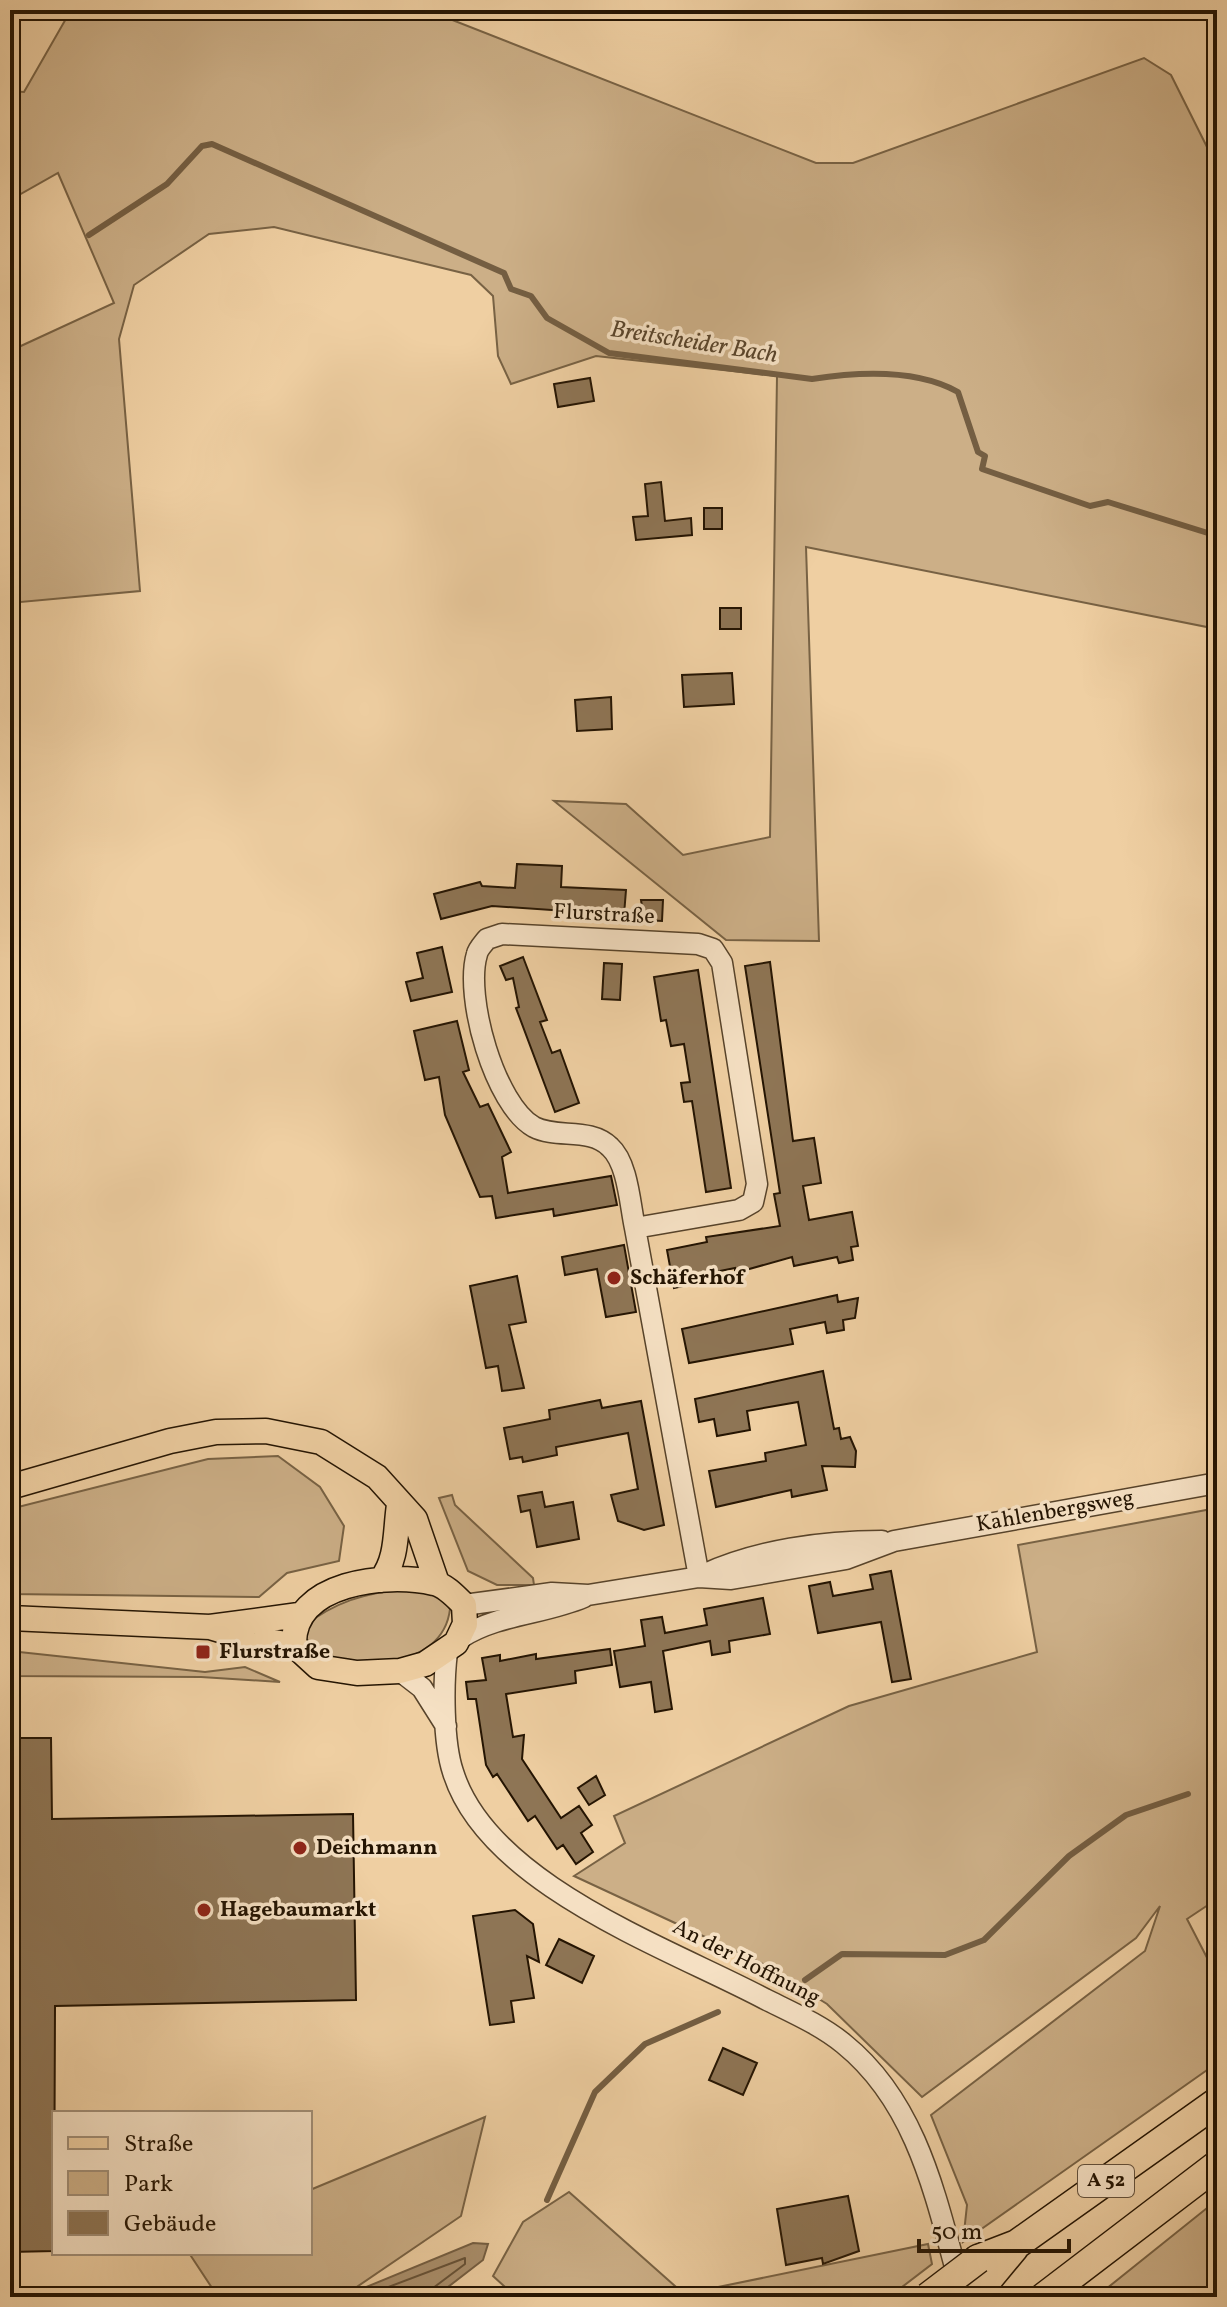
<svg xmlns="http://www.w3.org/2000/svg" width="1227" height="2307" viewBox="0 0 1227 2307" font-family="Vollkorn,serif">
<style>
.green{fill:#ccaf87;stroke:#786244;stroke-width:2}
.water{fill:#aa8f6c;stroke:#745e42;stroke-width:2}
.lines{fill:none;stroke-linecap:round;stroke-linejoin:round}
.shore{stroke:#675237;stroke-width:2}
.stream{stroke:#745e42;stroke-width:6}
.building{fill:#8e7555;stroke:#241402;stroke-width:2}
.minor-casing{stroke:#57432a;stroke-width:23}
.major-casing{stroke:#241402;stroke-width:27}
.highway-casing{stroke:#241402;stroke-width:31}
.minor{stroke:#f5e0c3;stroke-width:20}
.major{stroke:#efcfa2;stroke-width:24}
.highway{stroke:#efcfa2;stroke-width:28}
.highway-bridge-casing{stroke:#241402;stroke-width:31;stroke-linecap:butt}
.highway-bridge{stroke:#efcfa2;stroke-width:28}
.poi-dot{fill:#8f2418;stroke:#f5e0c3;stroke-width:3}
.labels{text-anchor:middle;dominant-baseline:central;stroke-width:7;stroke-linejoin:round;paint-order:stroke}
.shield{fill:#f5e0c3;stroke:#63513c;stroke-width:2}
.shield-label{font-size:20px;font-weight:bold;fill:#241402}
.street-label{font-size:22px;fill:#241402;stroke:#f5e0c3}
.poi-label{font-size:22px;font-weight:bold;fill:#241402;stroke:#f5e0c3;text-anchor:start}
.water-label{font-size:24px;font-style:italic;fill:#5a452c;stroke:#f5e0c3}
</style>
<rect width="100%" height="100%" fill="#efcfa2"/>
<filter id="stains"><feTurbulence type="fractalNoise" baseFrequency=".0025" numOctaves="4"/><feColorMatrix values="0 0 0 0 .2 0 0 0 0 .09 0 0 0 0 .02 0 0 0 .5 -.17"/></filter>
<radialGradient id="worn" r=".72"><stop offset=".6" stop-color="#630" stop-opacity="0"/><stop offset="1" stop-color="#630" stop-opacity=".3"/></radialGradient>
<!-- green -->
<path class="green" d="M71 10H427L816 163H853L1144 58 1171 75 1217 167V617L1212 628 806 547 819 941 726 940 554 801 626 804 683 855 770 837 777 376 596 356 511 384 498 356 493 296 471 275 274 227 209 234 134 285 119 339 140 591 10 603V351L114 303 58 173 10 200V91L24 92Z
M278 1456 320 1487 344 1526 339 1561 287 1573 259 1597 10 1594V1509L208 1459Z
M452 1495 455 1505 533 1578 534 1585H497L468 1571 439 1498Z
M1217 1508V1899L1187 1919 1217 1977V2063L963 2242 967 2205 931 2115 1145 1951 1160 1906 1136 1938 922 2097 827 2004 761 1963 574 1876 625 1843 614 1816 849 1706 1037 1652 1018 1545Z
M404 1589C422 1591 441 1592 450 1609 443 1671 350 1673 308 1646L303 1627C334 1602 365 1593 404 1589Z
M10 1651 205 1672 245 1667 280 1682 201 1677 10 1676Z
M485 2117 461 2216 342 2297H218L189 2253H310V2190Z
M569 2192 684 2294 928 2244 932 2264 889 2297H516L493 2276 523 2222Z
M1217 2200V2297H1096Z"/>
<!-- water -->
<path class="water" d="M473 2243 488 2244 483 2260 435 2297H342Z"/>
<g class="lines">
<!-- shore -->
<path class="shore" d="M362 2297 465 2258V2264L433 2288 431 2297"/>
<!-- stream -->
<path class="stream" d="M89 235 167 184 202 146 212 144 504 273 511 289 531 296 547 318 609 353 812 379C857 372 917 369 958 392L978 452 985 456 982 469 1090 506 1108 502 1211 534
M805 1980 842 1954 945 1955 984 1940 1069 1856 1126 1815 1188 1794
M547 2200 595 2092 645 2044 718 2012"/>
</g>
<!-- building -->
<path class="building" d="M590 378 594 401 558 407 554 384Z
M661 482 665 521 691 518 692 535 636 540 633 517 648 516 645 484Z
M704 508H722V529H704Z
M720 608H741V629H720Z
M732 673 734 704 684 707 682 675Z
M611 697 612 729 577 731 575 700Z
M517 864 562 866 561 887 626 890 624 915 492 906 441 919 434 894 480 882 482 886 515 888Z
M641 900H663L662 921 644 920Z
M442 947 452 992 411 1001 406 982 423 978 417 953Z
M523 957 547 1020 540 1022 552 1053 560 1050 579 1103 555 1112 516 1008 519 1007 513 978 506 980 500 966Z
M770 962 793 1141 814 1138 821 1183 803 1186 809 1220 852 1212 858 1246 851 1247 853 1260 839 1263 837 1257 794 1266 792 1257 735 1273V1268L690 1277 692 1284 674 1288 667 1250 707 1242 706 1237 780 1226 774 1194 780 1193 745 966Z
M604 963 622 964 620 1000 602 999Z
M698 970 731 1188 706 1192 692 1101 684 1102 681 1083 690 1082 684 1044 671 1046 666 1020 661 1021 654 977Z
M457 1021 469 1070 463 1072 480 1107 488 1104 511 1152 502 1157 508 1193 611 1176 617 1205 554 1216 553 1209 496 1218 492 1196 480 1197 445 1115 439 1077 425 1080 414 1031Z
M624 1245 636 1312 606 1317 597 1269 565 1275 562 1257Z
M517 1276 526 1322 509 1325 524 1388 502 1391 498 1366 486 1368 470 1286Z
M837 1295 838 1302 858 1298 855 1318 843 1320 844 1330 827 1333 825 1322 790 1329 793 1344 689 1363 682 1329Z
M823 1371 834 1429 839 1428 841 1439 850 1437 856 1451 855 1467 822 1466 827 1490 792 1497 791 1490 716 1507 709 1471 766 1461 765 1453 806 1445 798 1402 747 1411 750 1430 717 1436 714 1419 699 1422 695 1399Z
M600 1400 602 1408 641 1401 664 1525 644 1530 618 1521 611 1495 638 1489 628 1433 556 1447 557 1455 523 1462 522 1457 510 1459 504 1428 550 1419 549 1410Z
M542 1492 545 1507 573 1502 579 1539 537 1547 530 1510 521 1512 518 1496Z
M891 1571 911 1679 892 1682 881 1622 818 1633 809 1586 830 1582 833 1596 873 1589 870 1575Z
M763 1598 770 1634 729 1641 730 1652 712 1655 710 1641 663 1651 672 1709 655 1712 651 1682 620 1687 614 1651 645 1646 641 1620 662 1617 665 1633 707 1625 704 1609Z
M610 1649 612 1665 575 1671 576 1683 506 1694 513 1737 524 1735 522 1759 561 1818 579 1806 592 1825 581 1833 593 1852 576 1864 563 1845 557 1849 535 1816 528 1821 497 1774 493 1777 486 1765 476 1699H468L466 1682 486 1680 482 1658 500 1655V1661L536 1654V1659Z
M10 1738H51L52 1819 353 1814 356 2000 55 2006 54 2251 10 2252Z
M596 1776 605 1795 589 1805 578 1788Z
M515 1910 533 1924 539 1962 527 1956 534 1998 511 2001 514 2022 490 2025 473 1916Z
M559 1939 594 1956 582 1983 546 1965Z
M723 2048 757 2063 743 2095 709 2080Z
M848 2196 859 2251 823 2264 822 2258 786 2265 777 2209Z"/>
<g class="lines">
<!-- minor casing -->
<g class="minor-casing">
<path id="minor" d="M635 1228C630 1205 628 1163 610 1147 590 1127 557 1139 534 1127 495 1105 464 997 477 954 478 949 484 943 487 939L502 934 698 944 713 949 722 963 757 1184 753 1202 739 1210 635 1228 699 1577
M703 1575C757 1550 823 1541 882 1541
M464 1605 552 1593 588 1595 699 1577 731 1579 846 1559 894 1541 1217 1483
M462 1637C498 1614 545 1614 584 1597
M447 1652C443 1684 443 1742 453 1772 488 1885 669 1948 765 1999 791 2012 821 2025 844 2044 918 2104 936 2199 960 2285
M400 1671 422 1688 446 1726"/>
</g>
<!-- major casing -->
<g class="major-casing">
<path id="major" d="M10 1487 170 1441 216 1432 266 1431 321 1442 377 1477 415 1519 437 1583
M381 1580C398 1559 395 1531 399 1505
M10 1618 210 1627 299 1615
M210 1627 247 1638 294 1645 318 1667 357 1673 400 1671 425 1664 456 1643 465 1624 464 1605C456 1597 445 1585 434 1583 387 1572 292 1582 294 1645"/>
</g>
<!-- highway casing -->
<g class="highway-casing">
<path id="highway" d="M978 2259 1017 2244 1217 2102
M968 2297 985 2283 1014 2248
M1044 2297 1217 2165"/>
</g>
<!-- minor -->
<use href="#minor" class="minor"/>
<!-- major -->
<use href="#major" class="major"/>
<!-- highway -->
<use href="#highway" class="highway"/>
<!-- highway-bridge casing -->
<g class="highway-bridge-casing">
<path id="highway-bridge" d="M928 2297 978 2259"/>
</g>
<!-- highway-bridge -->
<use href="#highway-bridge" class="highway-bridge"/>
</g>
<!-- markers -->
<g class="poi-dot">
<circle cx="614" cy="1278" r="8"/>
<rect x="195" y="1644" width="16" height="16" rx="4"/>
<circle cx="300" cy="1848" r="8"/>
<circle cx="204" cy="1910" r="8"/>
</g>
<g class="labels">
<!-- shield labels -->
<rect class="shield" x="1078" y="2165" width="56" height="32" rx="6"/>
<g class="shield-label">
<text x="1106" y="2181">A 52</text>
</g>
<!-- street labels -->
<g class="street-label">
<text transform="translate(604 915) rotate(3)">Flurstraße</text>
<text transform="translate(1055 1512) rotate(-10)">Kahlenbergsweg</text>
<text transform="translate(746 1963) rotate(27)">An der Hoffnung</text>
</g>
<!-- poi labels -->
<g class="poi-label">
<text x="630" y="1278">Schäferhof</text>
<text x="219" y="1652">Flurstraße</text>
<text x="316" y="1848">Deichmann</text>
<text x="220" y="1910">Hagebaumarkt</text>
</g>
<!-- water labels -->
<g class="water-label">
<text transform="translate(694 343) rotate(9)">Breitscheider Bach</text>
</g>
</g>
<!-- margin -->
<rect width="1227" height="2307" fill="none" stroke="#efcfa2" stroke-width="40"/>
<rect x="12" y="12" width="1203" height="2283" fill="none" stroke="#241402" stroke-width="4"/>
<rect x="20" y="20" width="1187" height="2267" fill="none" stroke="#241402" stroke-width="2"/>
<!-- legend -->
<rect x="52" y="2111" width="260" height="144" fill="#f5e0c3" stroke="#a18e76" stroke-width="2"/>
<rect x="68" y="2137" width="40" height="12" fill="#efcfa2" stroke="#a18e76" stroke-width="2"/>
<text x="124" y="2151" font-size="24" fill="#241402">Straße</text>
<rect x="68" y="2171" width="40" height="24" fill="#ccaf87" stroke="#a18e76" stroke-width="2"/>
<text x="124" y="2191" font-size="24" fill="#241402">Park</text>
<rect x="68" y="2211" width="40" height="24" fill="#8e7555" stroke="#a18e76" stroke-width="2"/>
<text x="124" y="2231" font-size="24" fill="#241402">Gebäude</text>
<!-- scale -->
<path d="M919 2239v12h150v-12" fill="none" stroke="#241402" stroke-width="4"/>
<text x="931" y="2239" font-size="24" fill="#241402" stroke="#f5e0c3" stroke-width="6" paint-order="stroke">50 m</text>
<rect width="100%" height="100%" filter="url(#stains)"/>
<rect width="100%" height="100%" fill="url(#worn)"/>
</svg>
